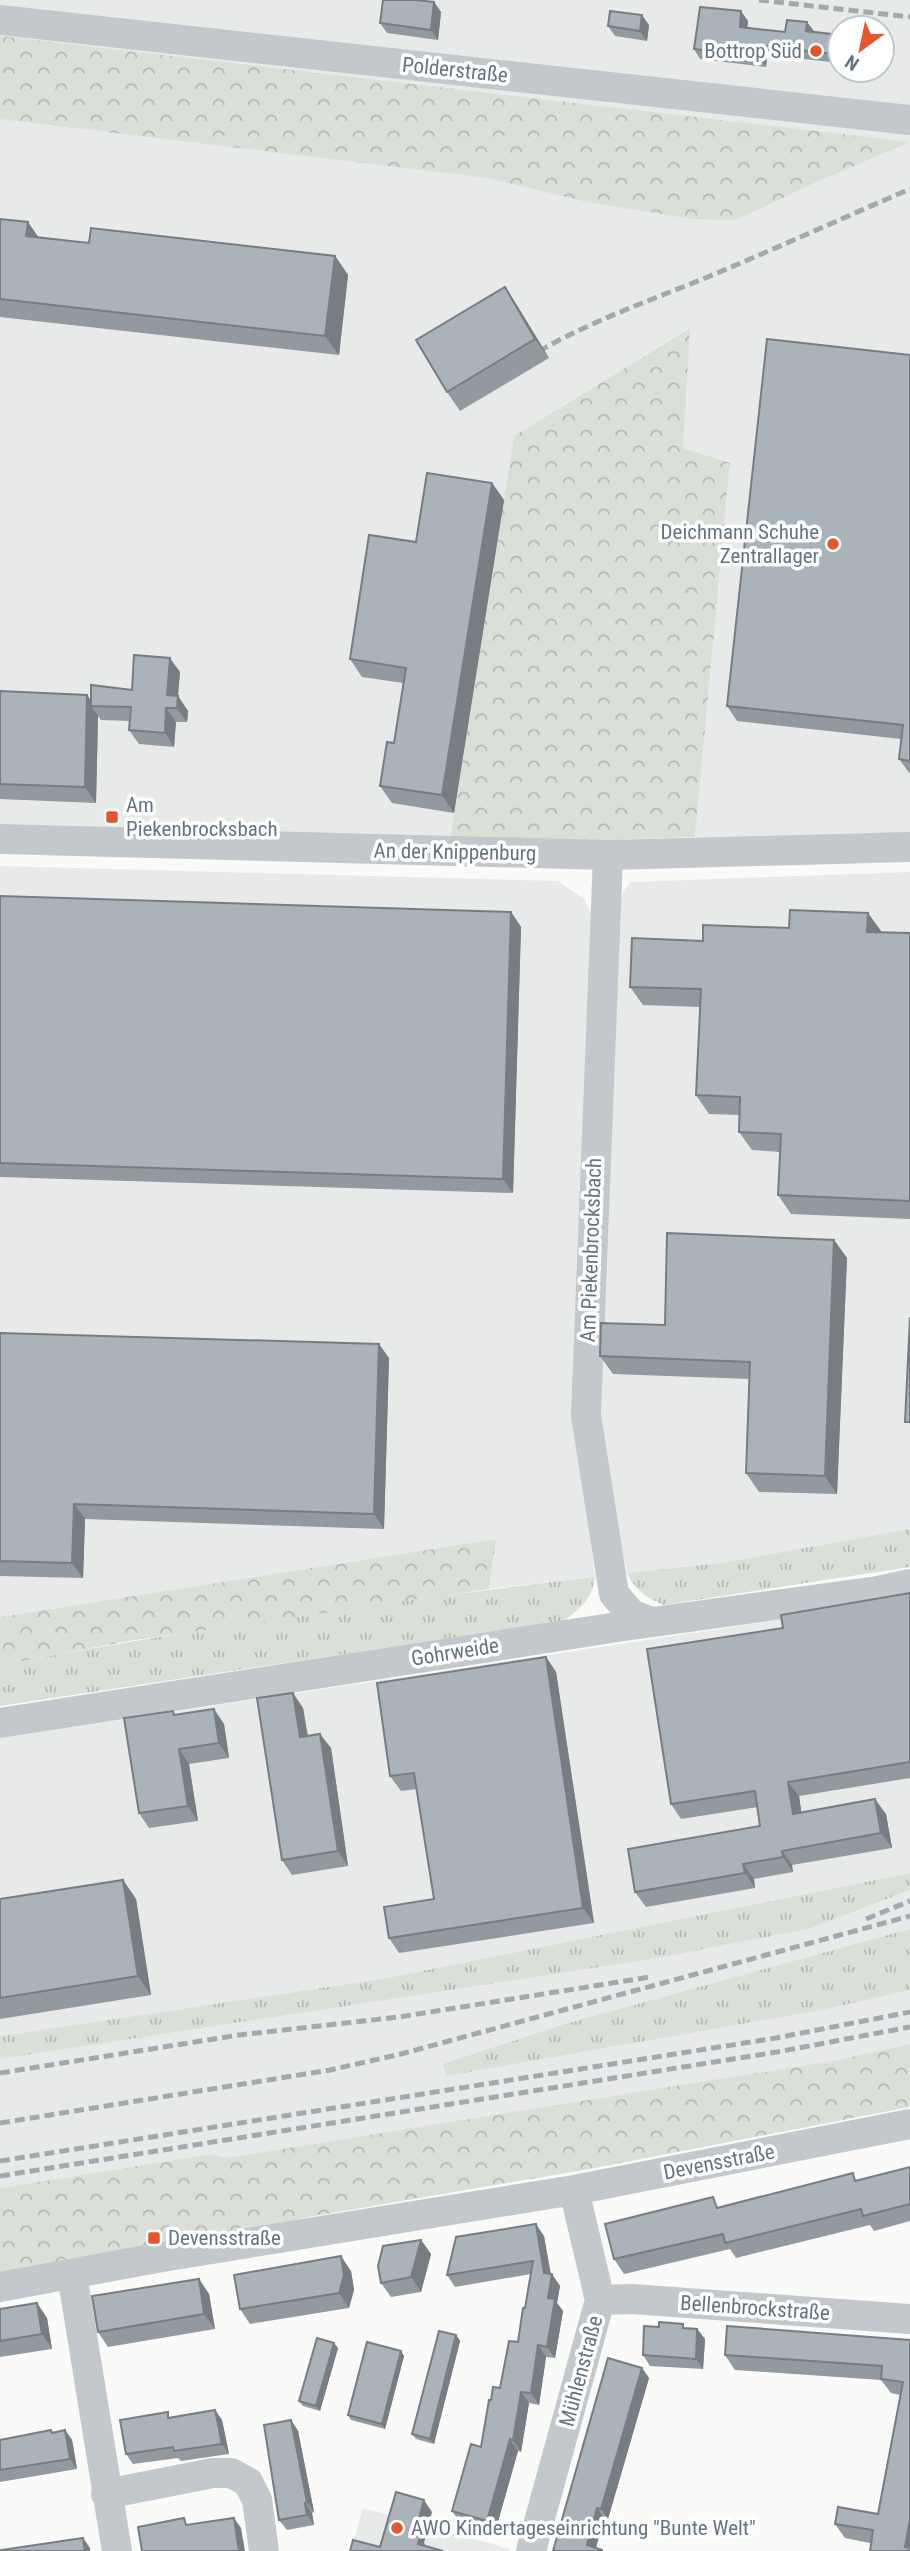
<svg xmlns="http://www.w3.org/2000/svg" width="910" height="2551" viewBox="0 0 910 2551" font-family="'Roboto Condensed',sans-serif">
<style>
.built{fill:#e8e9e9;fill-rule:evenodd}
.grass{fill:url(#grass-tufts)}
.forest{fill:url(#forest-crowns)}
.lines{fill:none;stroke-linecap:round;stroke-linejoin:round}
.minor{stroke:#c3c8cc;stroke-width:30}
.rail{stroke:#a2aab0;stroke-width:5;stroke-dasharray:10 5;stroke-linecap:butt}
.wall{fill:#929a9f}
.shaded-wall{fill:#777d82}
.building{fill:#aab3b9;stroke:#777d82;stroke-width:2}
.poi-dot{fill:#e4572e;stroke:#fff;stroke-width:2.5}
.labels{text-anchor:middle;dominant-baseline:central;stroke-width:7;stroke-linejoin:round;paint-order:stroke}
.poi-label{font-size:21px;fill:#657683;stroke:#fff;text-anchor:start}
.street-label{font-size:21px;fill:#657683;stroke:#fff}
</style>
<defs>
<pattern id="grass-tufts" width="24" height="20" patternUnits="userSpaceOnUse" patternTransform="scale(1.75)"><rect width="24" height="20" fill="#dadfd7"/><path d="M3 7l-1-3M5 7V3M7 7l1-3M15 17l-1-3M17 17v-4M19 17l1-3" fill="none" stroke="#b4b9b4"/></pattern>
<pattern id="forest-crowns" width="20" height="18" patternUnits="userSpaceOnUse" patternTransform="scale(1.75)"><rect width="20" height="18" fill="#dadfd7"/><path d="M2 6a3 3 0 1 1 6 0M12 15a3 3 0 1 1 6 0" fill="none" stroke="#b4b9b4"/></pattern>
</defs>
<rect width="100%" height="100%" fill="#fafaf8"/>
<!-- built -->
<path class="built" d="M0 0H910V836L695 837 730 464 683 448 689 328 514 436 450 839 0 825ZM840 28H882V70H840Z
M0 866 558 881 584 899 594 920 575 1413 595 1577 489 1589 496 1539 0 1617Z
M910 872V1529L720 1563 627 1573 611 1508 599 1390 619 901 630 882Z
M910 1600V1873L382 1979 0 2036V1738Z
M910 1890V2044L838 2060 392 2132 226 2158 211 2154 0 2188V2059L647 1960 809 1929Z
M363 2508 510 2549 509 2551H351Z"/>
<!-- grass -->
<path class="grass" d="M910 1529V1567L664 1605C648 1599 635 1590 627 1573L720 1563Z
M595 1577C592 1600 580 1609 563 1621L0 1706V1665C197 1628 396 1600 595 1577Z
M910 1873V1890L809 1929 647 1960 0 2059V2036L382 1979Z
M910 1929V1990L821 2010 446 2076 443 2064 565 2024Z"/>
<!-- forest -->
<path class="forest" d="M0 36 910 142 814 183 736 220 692 219 587 202 488 178 0 119Z
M690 328 683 448 730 463 695 837 607 840 450 839 514 436Z
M496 1539 489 1589 129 1641 0 1665V1617Z
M910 2044V2107L595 2168 309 2217 66 2270 0 2281V2188L211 2154 226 2158 838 2060Z"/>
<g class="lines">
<!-- minor -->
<path class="minor" d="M0 20 910 120
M0 839 608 855 910 847
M608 855 586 1415 614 1594 631 1614 651 1622
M0 1723 624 1626 878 1591 910 1584
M72 2274 117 2551
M0 2287 162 2257 574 2190 910 2124
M600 2300 632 2299 910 2319
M106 2494 213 2473H231L248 2482 257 2500 264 2551
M531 2551 600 2300 574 2190"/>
<!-- rail -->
<path class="rail" d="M759 0 910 17
M526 359C584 323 647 302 710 276 777 248 843 218 910 189
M866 1919 910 1901
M0 2073 239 2035 399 2017 650 1977
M0 2123 330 2070 401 2054 910 1916
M0 2161 776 2038 910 2012
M0 2176 777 2052 910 2027"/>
</g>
<!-- wall -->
<path class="wall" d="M434 2 441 12 438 40 387 33 380 23Z
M748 21 747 28 785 32H814L840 35V63L767 55 766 67 700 59 694 49Z
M649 25 647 41 615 36 608 26Z
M0 219 39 238 89 243 335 256 348 275 339 355 0 317Z
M518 307 549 358 460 411 447 392Z
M910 355V774L899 759 901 739 737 721 727 706Z
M492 483 504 500 454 813 392 803 380 786 394 743 403 683 362 677 350 659 416 542Z
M180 672 178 696 188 711 187 722H176L174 747 139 744 129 730 130 721 101 720 98 716 96 803 0 799V691L87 695 91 700 132 690Z
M0 896 511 912 521 927 513 1193 0 1177Z
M868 913 881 932 910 933V1219L791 1214 778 1195 780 1152 752 1150 739 1132V1115L709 1114 696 1095 700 1007 643 1005 630 987 703 941 789 928Z
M834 1240 847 1258 837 1494 759 1492 746 1473 750 1379 613 1374 600 1356 665 1325Z
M0 1333 389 1358 384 1529 85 1519 83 1578 0 1576Z
M910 1593V1778L799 1796 801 1812 886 1814 892 1848 792 1865 793 1872 754 1879 755 1888 646 1907 635 1892 760 1826 758 1807 681 1819 671 1804Z
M546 1657 556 1672 594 1923 399 1953 389 1938 434 1899 417 1789 401 1791 390 1776Z
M303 1708 308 1736 331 1748 348 1866 292 1875 282 1860Z
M176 1715 224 1724 229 1758 189 1764 198 1821 149 1828 139 1813Z
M123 1880 136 1899 151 1995 0 2019V1899Z
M910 2167V2221L874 2231 870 2225 736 2258 730 2249 624 2274 614 2259 720 2207 858 2180Z
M544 2236 551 2274 560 2286 557 2303 563 2311 555 2358 546 2357 539 2405 529 2403 521 2452 518 2451 495 2532 460 2522 452 2511 481 2447 491 2400 500 2388 518 2342 525 2308 531 2274 455 2287 447 2275Z
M421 2240 431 2254 421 2292 391 2297 381 2283Z
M351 2271 354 2290 349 2308 250 2324 240 2309Z
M199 2279 209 2294 215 2329 108 2347 98 2332Z
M37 2303 47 2318 52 2349 0 2357V2309Z
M686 2328 697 2329 705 2339 703 2369 650 2366 643 2355Z
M456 2335 460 2341 434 2444 416 2439 412 2434Z
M901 2338 910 2551 845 2538 835 2524 878 2514 901 2395 891 2393 881 2380 735 2370 725 2355Z
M338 2348 320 2411 303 2406 299 2401Z
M401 2351 404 2356 385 2429 351 2420 348 2415Z
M642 2368 649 2378 608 2519 604 2518 596 2548 603 2551H553Z
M215 2410 222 2420 229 2454 181 2461 178 2458 133 2464 126 2454 171 2418Z
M291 2420 298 2431 314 2512 312 2513 314 2525 287 2530 279 2520Z
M65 2430 72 2440 77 2469 0 2482V2440Z"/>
<!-- shaded-wall -->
<path class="shaded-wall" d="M434 2 441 12 438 40 431 30Z
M741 11 748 21 746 37 740 27Z
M642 15 649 25 647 41 640 31Z
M807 22 814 31H806Z
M760 45 767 55 766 67 759 57Z
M28 222 41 241 26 236Z
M335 256 348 275 339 355 325 336Z
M505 287 518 307 549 358 535 339Z
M492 483 504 500 454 813 442 795Z
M170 658 180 672 177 705 178 696 188 711 187 722 167 695Z
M87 695 95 706H91L98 716 96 803 85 787Z
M166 708 176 722 174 747 165 733Z
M511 912 521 927 513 1193 503 1179Z
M868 913 881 931 880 950 867 932Z
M834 1240 847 1258 837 1494 825 1476Z
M379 1344 389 1358 384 1529 374 1514Z
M74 1504 85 1519 83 1578 72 1563Z
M546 1657 556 1672 594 1923 583 1908Z
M293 1693 303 1708 310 1752 300 1737Z
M214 1709 224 1724 229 1758 219 1743Z
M320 1734 331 1748 348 1866 338 1851Z
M179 1749 189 1764 198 1821 188 1806Z
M788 1782 799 1796 804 1829 793 1814Z
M875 1799 886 1814 892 1848 881 1833Z
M782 1851 792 1865 793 1872 783 1857Z
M743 1864 754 1879 755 1888 745 1873Z
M123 1880 136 1899 151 1995 138 1976Z
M536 2224 544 2236 551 2278 552 2274 560 2286 557 2303 563 2311 555 2358 547 2347 548 2298Z
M421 2240 431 2254 421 2292 411 2277Z
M341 2256 351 2271 354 2290 349 2308 339 2293Z
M199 2279 209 2294 215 2329 204 2314Z
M37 2303 47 2318 52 2349 42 2334Z
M697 2329 705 2339 703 2369 696 2359Z
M456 2335 460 2341 434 2444 430 2439Z
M334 2343 338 2348 320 2411 316 2406Z
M538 2345 546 2357 539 2405 531 2393Z
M401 2351 404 2356 385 2429 382 2424Z
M642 2368 649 2378 608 2519 601 2509Z
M521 2392 529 2403 521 2452 513 2440Z
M215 2410 222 2420 229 2454 222 2444Z
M291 2420 298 2431 314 2512 307 2502Z
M65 2430 72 2440 77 2469 70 2459Z
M510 2439 518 2451 495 2532 487 2521Z
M424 2500 432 2512 424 2543 428 2549 423 2551 414 2536Z
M305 2503 312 2513 314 2525 307 2515Z
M597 2508 604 2518 595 2551 587 2545Z
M234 2518 241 2528 245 2551H239Z
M910 2519V2551L905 2547Z
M83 2538 90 2548V2551H85Z"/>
<!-- building -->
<path class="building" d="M383 0H416L434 2 431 30 380 23Z
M700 7 741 11 740 27 785 32 787 20 807 22 806 31 840 35V55L760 45 759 57 694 49Z
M610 11 642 15 640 31 608 26Z
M0 219 28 222 26 236 89 243 91 228 335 256 325 336 0 299Z
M505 287 535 339 447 392 416 340Z
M767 339 910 355V761L899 759 903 725 727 706Z
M427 473 492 483 442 795 380 786 387 742 394 743 406 668 350 659 369 535 416 542Z
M134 655 170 658 167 695 178 696 177 708H166L165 733 129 730 131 707 91 706V685L132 690Z
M0 691 87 695 85 787 0 784Z
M0 896 511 912 503 1179 0 1163Z
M790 910 868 913 867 932 910 933V1201L778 1195 781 1134 739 1132 740 1097 696 1095 701 989 630 987 632 938 703 941V925L789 928Z
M667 1233 834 1240 825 1476 746 1473 750 1362 600 1356 601 1323 665 1325Z
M910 1317V1422H905Z
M0 1333 379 1344 374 1514 74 1504 72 1563 0 1561Z
M910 1593V1762L788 1782 793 1814 875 1799 881 1833 782 1851 783 1857 743 1864 745 1873 635 1892 628 1849 760 1826 755 1791 671 1804 647 1649 783 1628 781 1615Z
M546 1657 583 1908 389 1938 384 1907 434 1899 414 1773 390 1776 377 1683Z
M293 1693 300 1737 320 1734 338 1851 282 1860 257 1698Z
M214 1709 219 1743 179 1749 188 1806 139 1813 124 1718 173 1711 174 1715Z
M123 1880 138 1976 0 1998V1899Z
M910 2167V2204L863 2216 861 2209 725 2243 723 2234 614 2259 605 2224 713 2197 717 2208 853 2173 855 2181Z
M536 2224 544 2273 552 2274 548 2298 555 2299 547 2347 538 2345 531 2393 521 2392 513 2440 510 2439 487 2521 452 2511 471 2444 481 2447 489 2400H491L493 2387 500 2388 509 2341 518 2342 523 2308H525L533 2261 447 2275 456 2237Z
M421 2240 411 2277 381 2283 378 2266 383 2246Z
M341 2256 344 2275 339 2293 240 2309 234 2275Z
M199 2279 204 2314 98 2332 92 2296Z
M37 2303 42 2334 0 2341V2309Z
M659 2322 683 2324V2328L697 2329 696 2359 643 2355 644 2326 659 2327Z
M727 2326 910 2340V2519L905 2547 910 2548V2551H870L873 2530 835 2524 838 2507 878 2514 903 2382 881 2379 882 2366 725 2355Z
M439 2331 456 2335 430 2439 412 2434Z
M317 2338 334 2343 316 2406 299 2401Z
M367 2342 401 2351 382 2424 348 2415Z
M608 2358 642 2368 601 2509 597 2508 587 2545 602 2550V2551H553Z
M215 2410 222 2444 174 2451 173 2447 126 2454 120 2420 168 2412V2418Z
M291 2420 307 2502 305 2503 307 2515 279 2520 264 2425Z
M51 2430 52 2433 65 2430 70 2459 0 2470V2440Z
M396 2492 424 2500 414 2536 420 2537 418 2544 443 2551H350L353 2540 380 2547Z
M184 2518 186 2525 234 2518 239 2551H142L138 2527Z
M83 2538 85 2551H1V2550Z"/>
<!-- markers -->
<g class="poi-dot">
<circle cx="816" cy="51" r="7"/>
<circle cx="833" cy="544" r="7"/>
<rect x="105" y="810" width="14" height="14" rx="3.5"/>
<rect x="147" y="2231" width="14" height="14" rx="3.5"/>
<circle cx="397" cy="2528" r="7"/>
</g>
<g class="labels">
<!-- poi labels -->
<g class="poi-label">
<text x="802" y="51" text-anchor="end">Bottrop Süd</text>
<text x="819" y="532" text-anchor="end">Deichmann Schuhe<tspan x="819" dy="24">Zentrallager</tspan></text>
<text x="126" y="805">Am<tspan x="126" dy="24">Piekenbrocksbach</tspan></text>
<text x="168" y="2238">Devensstraße</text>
<text x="411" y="2528">AWO Kindertageseinrichtung "Bunte Welt"</text>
</g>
<!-- street labels -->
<g class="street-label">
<text transform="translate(455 70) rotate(6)">Polderstraße</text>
<text transform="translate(455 852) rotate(1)">An der Knippenburg</text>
<text transform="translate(591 1250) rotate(-88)">Am Piekenbrocksbach</text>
<text transform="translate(455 1652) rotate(-9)">Gohrweide</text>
<text transform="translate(719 2162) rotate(-11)">Devensstraße</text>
<text transform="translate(755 2308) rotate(4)">Bellenbrockstraße</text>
<text transform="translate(581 2371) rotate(-75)">Mühlenstraße</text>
</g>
</g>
<!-- north arrow -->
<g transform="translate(861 49) rotate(213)"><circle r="33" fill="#ffffff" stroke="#c1c8cd" stroke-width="2"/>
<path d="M0-5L12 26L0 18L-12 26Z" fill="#e4572e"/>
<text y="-10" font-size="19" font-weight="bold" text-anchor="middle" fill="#657683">N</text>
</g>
</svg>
